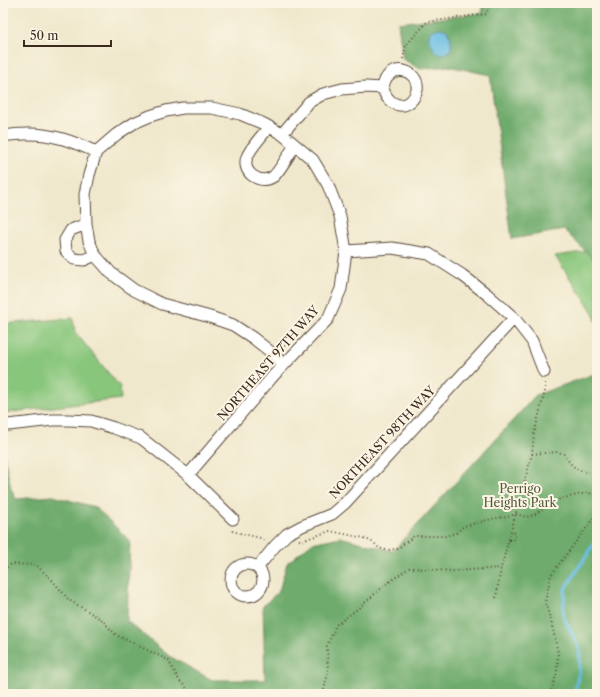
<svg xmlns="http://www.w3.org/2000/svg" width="600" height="697" viewBox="0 0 600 697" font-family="'Libre Caslon Text',serif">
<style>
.green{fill:#88c67c;stroke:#62784d}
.forest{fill:#6eab6c;stroke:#546a45}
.water{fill:#66bee3;stroke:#507480}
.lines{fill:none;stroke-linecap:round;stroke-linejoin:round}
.stream{stroke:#66bee3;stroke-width:3.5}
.street-casing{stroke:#564638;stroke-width:13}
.path{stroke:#564638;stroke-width:2;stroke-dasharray:1 3;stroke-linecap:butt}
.street{stroke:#fff;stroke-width:11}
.labels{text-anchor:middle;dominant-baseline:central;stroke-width:4;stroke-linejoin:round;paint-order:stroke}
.street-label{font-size:12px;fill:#3b2a1e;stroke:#fcf5e5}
.park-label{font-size:12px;fill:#52593a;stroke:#fcf5e5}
</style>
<rect width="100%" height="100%" fill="#fcf5e5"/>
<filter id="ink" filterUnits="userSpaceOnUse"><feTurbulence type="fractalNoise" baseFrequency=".025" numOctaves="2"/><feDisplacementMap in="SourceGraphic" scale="8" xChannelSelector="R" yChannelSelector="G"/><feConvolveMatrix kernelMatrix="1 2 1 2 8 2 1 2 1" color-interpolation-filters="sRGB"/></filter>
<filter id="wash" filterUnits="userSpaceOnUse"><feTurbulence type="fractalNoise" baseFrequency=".012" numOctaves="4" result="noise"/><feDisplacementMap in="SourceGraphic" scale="16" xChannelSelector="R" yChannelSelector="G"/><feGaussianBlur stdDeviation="0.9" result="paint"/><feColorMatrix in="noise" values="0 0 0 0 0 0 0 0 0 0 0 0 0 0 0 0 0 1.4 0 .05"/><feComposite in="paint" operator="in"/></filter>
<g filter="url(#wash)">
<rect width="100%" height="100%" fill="#f0e8cc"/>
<!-- green -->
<path class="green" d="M597 250V324L592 311 555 256Z
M73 318 75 332 120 387 121 399 3 413V324Z"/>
<!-- forest -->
<path class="forest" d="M482 3H597V263L564 230 512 239 490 75 448 66 420 69 403 59 398 23 483 13Z
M597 373V694H3V456L4 454 11 489 16 499 53 496 95 507 130 541 127 621 169 656 212 680H265L263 606 279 591 287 563 312 543 340 537 393 551 536 395Z"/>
<!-- water -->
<path class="water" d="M439 28 447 30 451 39V50L445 54 436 53 428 38 431 31Z"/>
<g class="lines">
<!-- stream -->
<path class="stream" d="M574 694 579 673 580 650 563 616 565 589 597 539"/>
</g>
</g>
<g filter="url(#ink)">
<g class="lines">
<!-- street casing -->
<g class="street-casing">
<path id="street" d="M269 127C263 134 250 149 247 157 241 173 261 186 274 176 280 170 290 153 295 145
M282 134 309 102 323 94 342 89 366 87 383 88C386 101 399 111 411 101 414 98 416 94 417 90 420 68 386 61 383 88
M3 136C10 135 17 134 25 134 51 133 72 141 96 152
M96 152 117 134 134 123 150 116 166 111 183 108H212L240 114 264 124 282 134 313 160 328 185 340 216 346 251 341 289 328 319 274 375 188 475
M96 152 89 175 85 194 86 224 89 241 95 255 111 273 134 290 162 304 210 317 233 325 253 338 272 353 284 365
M86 224 71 230 65 240 66 251 74 259 84 260 95 255
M346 251 392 248 429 254 462 275 488 295 514 318 532 341 544 372
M8 425 53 420H68L91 421 114 428 141 438 188 475 233 519
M231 580a16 16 0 1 1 32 0a16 16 0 1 1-32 0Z
M258 567 275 546 287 534 302 526 332 514 345 503 514 318"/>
</g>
<!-- path -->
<path class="path" d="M403 59 406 45 427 22 486 14 491 3
M279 346 280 343 286 347
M265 361 262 365 266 368
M532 454 557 452 564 454C574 471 579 470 597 475
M232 531 260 538 264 541
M299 540 301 541 330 531 364 538 374 543 379 548 386 550 397 549 414 536H445L456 533 464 526 496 518 507 517 516 514 526 517 534 515 548 505 560 499 586 493 597 494
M509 540H513L515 537V533L511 531
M3 569 12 564 36 565 52 580 69 600 101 619 116 635 168 660 179 680 192 694
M496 598 501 568 532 454 534 434 545 391V383
M323 694 328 673 327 646 336 625 360 607 385 585 409 568 452 571 501 568
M550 694 557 673 558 653 552 625 545 602 551 575 596 515 597 511"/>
<!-- street -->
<use href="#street" class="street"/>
</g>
</g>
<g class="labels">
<!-- street labels -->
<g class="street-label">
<text transform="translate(268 363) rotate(-49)">NORTHEAST 97TH WAY</text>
<text transform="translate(382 442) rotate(-47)">NORTHEAST 98TH WAY</text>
</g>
<!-- park labels -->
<g class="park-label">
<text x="520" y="488">Perrigo<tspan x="520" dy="14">Heights Park</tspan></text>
</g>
</g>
<!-- margin -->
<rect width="600" height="697" fill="none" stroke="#fcf5e5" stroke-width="16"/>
<!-- scale -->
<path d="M24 40v6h87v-6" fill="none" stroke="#3b2a1e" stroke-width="2"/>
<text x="30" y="40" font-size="12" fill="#3b2a1e" stroke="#fcf5e5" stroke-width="3" paint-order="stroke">50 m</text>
</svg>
